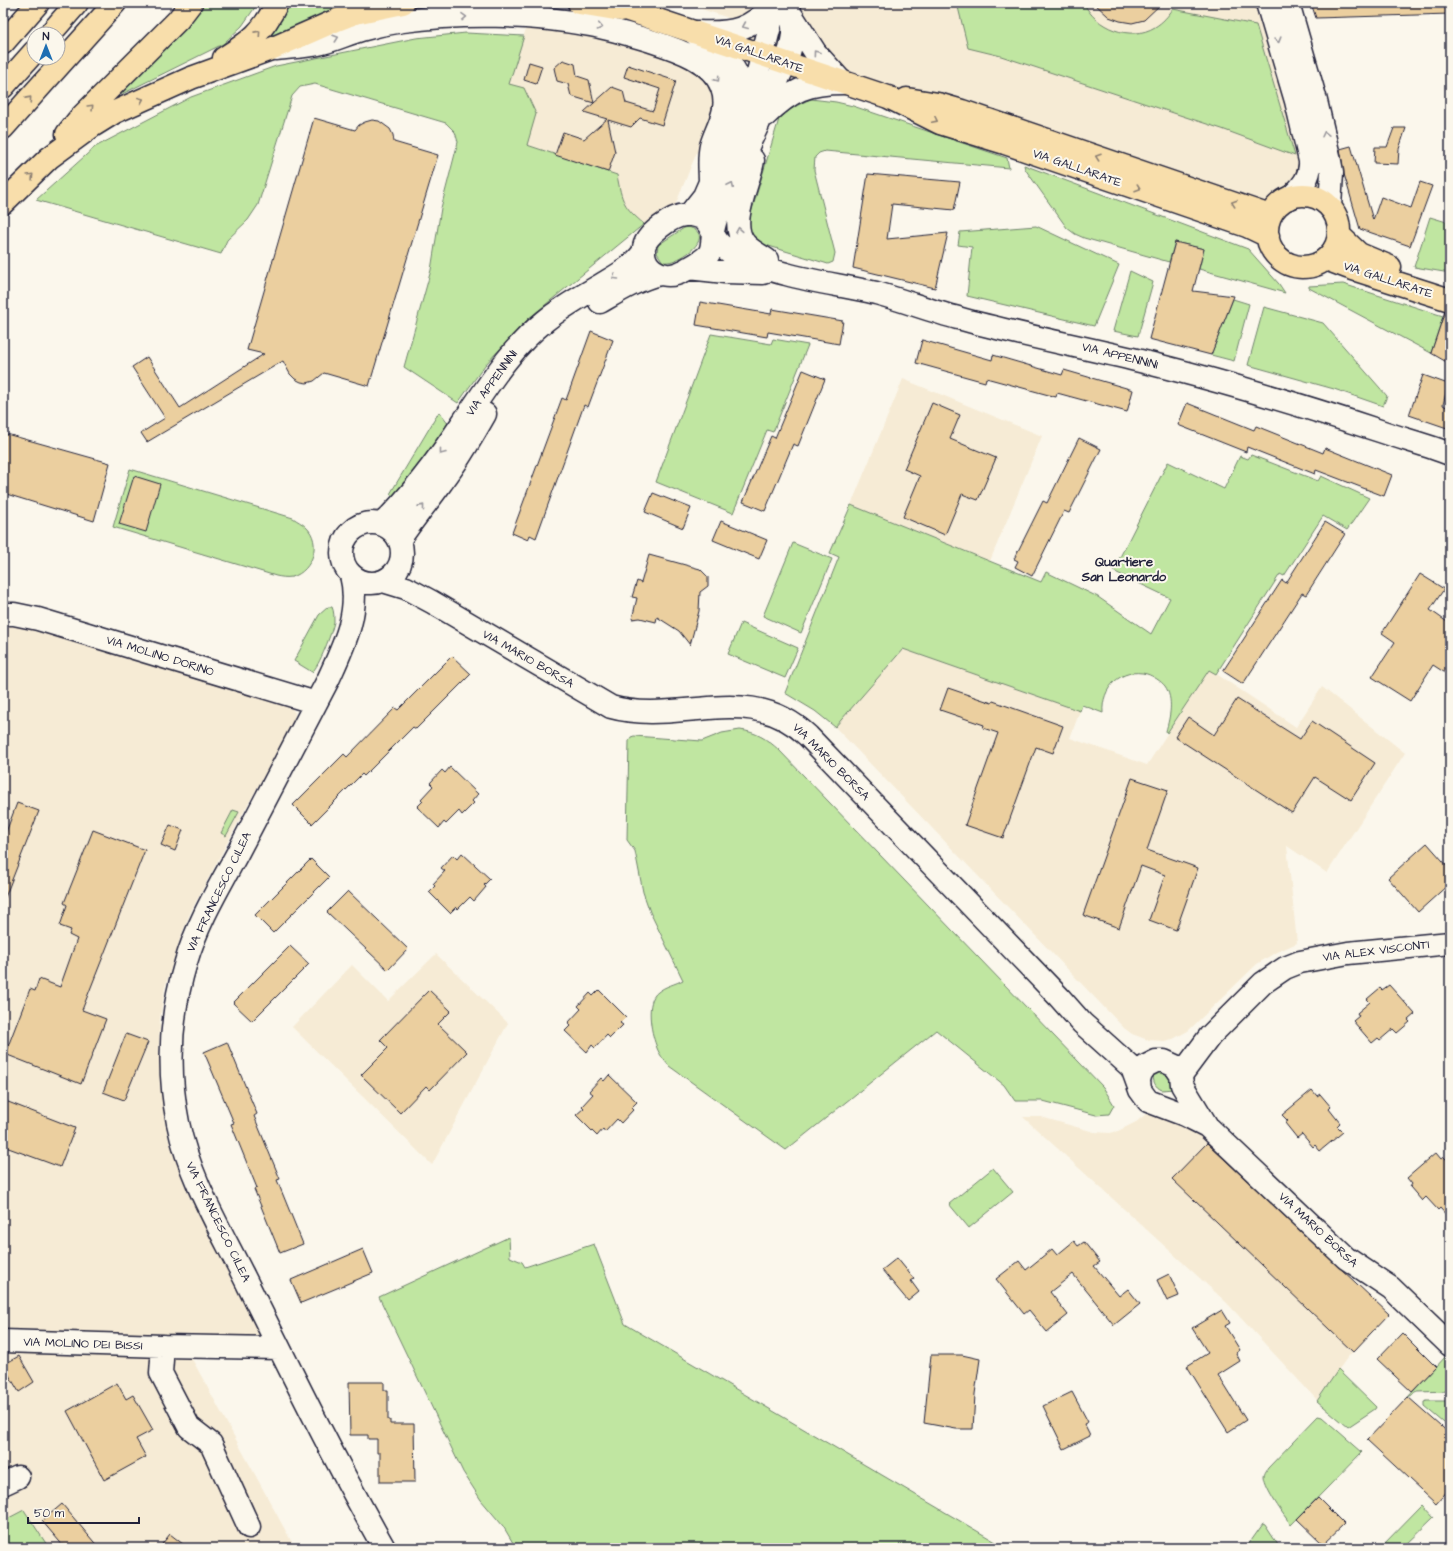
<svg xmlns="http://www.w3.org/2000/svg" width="1453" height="1551" viewBox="0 0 1453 1551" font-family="'Architects Daughter',sans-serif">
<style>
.built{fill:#f6ebd5}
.green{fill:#c0e6a1;stroke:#71846e}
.building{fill:#ebcf9f;stroke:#22223b}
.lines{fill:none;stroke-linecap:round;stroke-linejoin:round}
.minor-casing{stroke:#22223b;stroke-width:25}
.major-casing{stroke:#22223b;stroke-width:25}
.highway-casing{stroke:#22223b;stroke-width:25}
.minor{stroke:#fbf7ec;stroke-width:22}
.major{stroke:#f8deab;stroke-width:22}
.highway{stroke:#f8deab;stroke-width:22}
.oneway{stroke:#99979c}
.oneway2{stroke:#8d8073}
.labels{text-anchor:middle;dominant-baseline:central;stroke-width:4;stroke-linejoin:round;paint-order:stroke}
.street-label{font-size:12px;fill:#22223b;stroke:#fbf7ec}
.neighbourhood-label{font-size:13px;font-weight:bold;fill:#22223b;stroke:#fbf7ec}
</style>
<rect width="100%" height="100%" fill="#fbf7ec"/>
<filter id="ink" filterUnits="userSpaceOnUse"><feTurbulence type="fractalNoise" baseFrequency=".025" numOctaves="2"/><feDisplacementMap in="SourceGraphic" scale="8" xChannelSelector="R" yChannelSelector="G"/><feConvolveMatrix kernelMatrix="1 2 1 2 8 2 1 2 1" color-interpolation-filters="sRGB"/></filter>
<g filter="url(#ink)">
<!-- built -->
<path class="built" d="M3 3H12L3 17Z
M683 3H1262L1303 168 1282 193 1273 200 1266 209 890 93 741 43 748 22 729 18Z
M527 25 560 28 658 51 702 73 717 103 674 208 644 224 628 210 620 196 617 175 527 145 509 84Z
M903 379 1042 436 990 561 851 505Z
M3 619 289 705 295 713 293 724 243 813 191 911 181 936 165 987 160 1018 159 1047 161 1090 165 1123 169 1140 190 1198 202 1217 266 1346 3 1339Z
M903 649 1080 711 1070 738 1147 765 1209 669 1296 727 1322 687 1405 753 1327 873 1287 846 1297 943 1273 954 1257 964 1188 1031 1173 1039 1164 1041 1148 1040 1132 1034 1124 1028 835 727Z
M436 954 508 1023 432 1165 292 1027 352 965 388 1001Z
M1150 1111 1164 1120 1189 1129 1202 1136 1389 1314 1347 1358 1317 1400 1226 1302 1023 1117H1041L1094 1132 1110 1133 1118 1131 1136 1122Z
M3 1341 191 1347 192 1359 295 1548H49L24 1511 3 1521Z"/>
<!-- green -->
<path class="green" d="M200 3H258L242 26 223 44 106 102Z
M288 3H351L267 41 266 37Z
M957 3H1084C1095 28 1131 42 1155 27 1163 22 1168 16 1173 9L1256 25 1295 156 1222 129 1001 56 968 48Z
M466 33 524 36 509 84 524 88 536 114 527 145 617 175C622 202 623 206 644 224L528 319 485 365 458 403 404 367 431 270 441 208 458 142 455 132 446 123 315 84 300 87 292 96 258 205 248 220 227 240 221 254 36 200 95 147 191 97 276 66 416 38Z
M811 99 836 102 853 106 1007 158 1009 168 825 151 819 153 815 157 814 170 835 253 833 262 828 264 759 243C751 237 749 229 749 220L779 119C789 110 798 104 811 99Z
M1024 165 1248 249 1279 284 1285 293 1199 269 1204 249 1175 242 1169 262 1084 238 1075 234 1067 228 1025 169Z
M1430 217 1450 223V273L1414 267Z
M1036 226 1119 265 1094 326 967 296 972 247 958 245 960 232Z
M688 227C719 235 679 265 663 262L657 253 658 245 684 228Z
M1130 271 1153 282 1138 336 1113 331Z
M1343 284 1443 316 1431 353 1309 288V286Z
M1233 299 1249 304 1234 361 1211 355Z
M1264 307 1323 323 1387 396 1383 406 1334 389 1248 365Z
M711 334 771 344 773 339 808 345 773 432 767 430 733 513 656 482Z
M439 412 452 429 396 498 390 494Z
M1251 455 1318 481 1321 476 1369 498 1347 530 1323 516 1284 576 1280 574 1216 674 1209 670 1167 733 1166 731C1170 717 1174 699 1165 686 1161 681 1153 676 1147 674 1121 667 1101 688 1103 713L1082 705 1080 711 903 649 835 727 815 711 785 693 839 557 830 553 851 505 1041 582 1046 572 1098 597 1151 634 1170 598 1113 571 1168 462 1224 489 1240 456 1248 459Z
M130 469 293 518C297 521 302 523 306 527 322 542 313 571 292 577 286 578 281 577 276 576L113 527Z
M793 543 832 559 801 633 763 616Z
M328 607H332C334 611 334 617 334 622 332 632 319 667 312 672L294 661 319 615Z
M741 623 798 648 785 678 728 654Z
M740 730C756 732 767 739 779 750L1103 1087 1114 1105 1109 1114 1096 1115 1043 1101H1015L1004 1085 936 1030 786 1150 669 1066C664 1060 658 1053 656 1045 651 1032 645 1001 658 992 665 986 676 984 683 980L650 912 643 892 635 851 627 840 629 741 631 737 634 736 702 741 722 733Z
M233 810 239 812 226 836 221 833Z
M1168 1065 1173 1089 1162 1090C1155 1087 1152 1081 1154 1073Z
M993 1168 1013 1192 969 1228 949 1204Z
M509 1237 510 1257 522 1262 525 1267 594 1244 625 1324 1006 1548H516L503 1526 481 1500 463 1472 379 1297Z
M1447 1355 1450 1358V1391L1418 1392 1408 1397Z
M1338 1370 1376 1407 1375 1409 1348 1427 1317 1401Z
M1427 1401H1450V1428L1424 1406V1402Z
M1318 1416 1322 1417 1362 1452 1291 1525C1284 1515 1265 1490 1264 1477 1264 1474 1266 1471 1268 1468Z
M1422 1505 1434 1518 1403 1548H1380Z
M24 1510 49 1548H3V1521Z
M1263 1524 1265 1525 1280 1548H1246Z"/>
<!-- building -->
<path class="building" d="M1094 3H1162L1144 20 1132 23 1120 21 1109 17Z
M1311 3H1450V14L1316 18Z
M563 60 575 64 577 76 589 80 594 103 612 87 623 91 626 103 653 111 660 89 624 77 628 65 676 81 662 125 640 118 631 127 608 120 615 152 608 172 555 155 563 132 584 139 607 119 584 112 594 103 571 96 568 84 557 81 554 68Z
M529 62 542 66 536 84 524 80Z
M314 118 355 130 359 125 365 122 372 120 379 121 390 129 393 135 394 142 438 155 369 386 324 373 314 381 307 383 301 382 295 379 290 374 283 361 147 442 141 433 165 418 132 367 147 357 180 408 264 354 247 350Z
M1394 128H1406L1399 149 1398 164 1374 163 1375 147H1387Z
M1351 146 1373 220 1381 197 1411 208 1420 182 1432 186 1410 246 1360 229 1344 174 1340 149Z
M868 174 960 182 954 210 892 204 887 239 948 233 935 288 853 268Z
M1175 242 1204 249 1193 291 1234 296 1211 355 1149 339Z
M700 302 771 314 772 309 843 321 839 344 768 332 767 337 696 325Z
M1445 311 1450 312V364L1431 353Z
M591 331 613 340 588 407 584 405 536 538 530 535 528 540 512 533 562 398 566 400Z
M922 340 992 360 993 355 1062 375 1064 370 1133 390 1127 412 1057 393 1056 397 986 378 985 382 916 363Z
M803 370 825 379 798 446 793 444 765 511 743 502 771 436 775 438Z
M1423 375 1448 384 1443 405 1450 409V429L1409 415Z
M932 403 960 415 950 439 996 458 978 500 962 494 945 535 903 517 920 476 904 469Z
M1187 403 1254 430 1256 426 1323 453 1325 448 1392 475 1384 496 1316 470 1315 474 1247 447 1246 452 1178 425Z
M3 433 110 463 94 521 3 493Z
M1079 438 1101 449 1069 513 1064 511 1032 576 1015 567 1018 561 1014 559 1043 501 1047 503Z
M134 476 160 484 146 532 119 524Z
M653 493 691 508 683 528 645 512Z
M721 521 767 540 759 559 713 540Z
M1325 522 1345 534 1306 595 1302 593 1243 684 1223 671 1282 580 1286 583Z
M649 555 700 569 708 577V586L700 592 699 611 690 645 679 631 657 617 656 622 640 618 632 619 637 598 632 597 637 581 641 583Z
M1420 574 1444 589 1430 610 1450 624V676L1433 665 1410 701 1372 677 1395 642 1382 633Z
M452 656 471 674 416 729 413 727 364 776 362 774 312 824 293 805 344 754 347 757 395 708 398 710Z
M948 688 992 703 993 701 1063 726 1053 753 1036 747 1003 838 965 825 998 733 983 728 984 725 940 710Z
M1237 699 1300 739 1312 721 1375 763 1351 800 1315 777 1292 813 1175 737 1188 717 1214 735Z
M450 767 478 794 472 801 474 803 462 815 459 811 446 824 444 822 439 828 417 807 423 801 421 799 433 786 430 783 442 770 445 773Z
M1132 778 1168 790 1147 850 1198 868 1176 930 1149 920 1165 875 1141 866 1119 928 1083 915Z
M17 803 39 811 4 900 3 840Z
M170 825 183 830 175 851 161 845Z
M93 830 145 850 82 1010 106 1019 81 1084 5 1054 30 989 35 991 39 979 60 987 77 939 69 935 71 930 60 926 67 905 64 903Z
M1427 843 1450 869V883L1418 912 1388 878Z
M462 853 490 879 484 885 486 887 474 901 470 897 458 909 456 907 450 913 429 892 435 886 433 884 445 871 441 868 453 855 457 859Z
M311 859 329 877 273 933 255 915Z
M348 891 408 949 388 970 327 912Z
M290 946 309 964 252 1021 233 1003Z
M1389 985 1415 1014 1408 1020 1410 1022 1397 1033 1393 1029 1380 1040 1378 1038 1372 1043 1353 1021 1359 1016 1357 1013 1370 1002 1367 999 1380 988 1382 990Z
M429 990 451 1011 438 1024 467 1052 430 1090 426 1086 400 1113 361 1075 388 1048 380 1040Z
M599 990 626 1017 620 1023 623 1025 610 1038 607 1035 595 1048 592 1045 587 1052 565 1031 571 1025 568 1023 581 1009 578 1006 590 993 593 996Z
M126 1034 148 1042 124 1100 103 1092Z
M227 1042 257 1114 254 1116 280 1179 277 1180 303 1244 280 1253 254 1189 257 1188 231 1124 234 1123 204 1052Z
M609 1075 637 1102 631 1108 633 1110 621 1123 617 1119 605 1132 603 1129 597 1136 576 1115 584 1108 582 1106 593 1094 589 1091 601 1078 604 1081Z
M1312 1090 1317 1096 1320 1094 1331 1107 1329 1109 1340 1123 1337 1126 1343 1132 1320 1151 1315 1145 1313 1147 1302 1134 1297 1138 1285 1123 1288 1121 1282 1115Z
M3 1100 75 1128 60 1167 3 1146Z
M1207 1143 1389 1314 1353 1352 1172 1179Z
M1436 1153 1441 1159 1444 1157 1450 1163V1219L1440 1208 1438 1210 1426 1197 1422 1201 1410 1187 1412 1184 1407 1178Z
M1074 1241 1078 1246 1084 1242 1100 1262 1094 1266 1119 1296 1128 1289 1140 1304 1114 1325 1073 1274 1050 1292 1068 1315 1047 1332 1029 1310 1024 1314 996 1279 1019 1261 1026 1270 1052 1249 1057 1255Z
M363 1249 373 1273 301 1303 291 1280Z
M897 1258 914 1279 911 1281 919 1292 908 1301 882 1270Z
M1169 1274 1179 1296 1167 1301 1157 1280Z
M1222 1310 1230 1323 1225 1326 1240 1350 1236 1353 1240 1361 1218 1375 1246 1420 1228 1432 1187 1366 1208 1353 1192 1328Z
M1402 1333 1436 1367 1412 1392 1377 1359Z
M931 1355H962L980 1359 975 1394 973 1429H956L924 1423Z
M19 1356 34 1382 19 1392 3 1365Z
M349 1382H384V1390H388V1420H390V1424H414L415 1482H380V1453H377V1439H368V1435H350Z
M117 1383 126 1399 133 1395 153 1430 136 1439 146 1457 104 1480 67 1411Z
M1072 1392 1088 1422 1084 1424 1090 1436 1064 1449 1043 1406Z
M1408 1397 1450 1434V1488L1436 1504 1367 1440Z
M1318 1498 1344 1524 1323 1544 1297 1519Z
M62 1504 99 1548H65L42 1521Z
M170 1534 188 1548H159Z"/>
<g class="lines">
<!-- minor casing -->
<g class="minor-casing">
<path id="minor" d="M787 3C791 13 794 22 793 33 792 49 785 65 778 79 760 123 738 165 720 208 717 216 714 224 713 232 712 240 713 249 708 255 702 261 684 272 676 274 659 279 642 266 644 248 645 235 672 216 685 215 690 214 697 216 702 218 712 224 712 236 719 243 736 261 763 268 786 274 815 282 846 286 876 293 903 300 930 311 958 318 1015 334 1074 345 1132 359 1216 379 1298 404 1380 431 1403 439 1427 445 1450 454
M1267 3 1296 101 1310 161C1311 177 1302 187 1290 198
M1288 3 1315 97 1329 156 1332 172 1330 207
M792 16 815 52 842 82
M697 32C734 34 749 30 776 3
M694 33C723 55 745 66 741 107
M276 49C290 47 304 47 318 44 333 41 347 34 361 30 375 26 389 23 403 21 462 13 530 14 590 25 611 29 631 35 651 41 676 49 712 60 722 88 730 110 717 126 711 146 708 158 710 170 710 182
M766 115C791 90 808 83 843 83
M753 160C750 183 727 223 745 244 751 251 760 255 767 260
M689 215 704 196 758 72 776 3
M688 268 725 272 763 273
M600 302C619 291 638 279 660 274
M342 553a30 30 0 1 1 60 0a30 30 0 1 1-60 0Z
M382 524C413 494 439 458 463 422 488 386 510 349 545 321 563 306 584 295 604 283 619 274 634 266 644 251
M400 539C413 519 428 502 442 482 458 461 472 437 485 414
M351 575C361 612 343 647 328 680 298 738 267 796 237 854 218 889 197 924 186 962 170 1015 167 1068 178 1123 190 1182 224 1235 250 1289 293 1376 336 1463 384 1548
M383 581 406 588 432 602 611 707C679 726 750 680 808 736L1059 997 1082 1023 1132 1068 1140 1090 1148 1101 1185 1115 1207 1126
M3 614H14L38 619 316 703
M1181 1075 1210 1036 1263 983 1285 968 1300 962 1348 953 1450 943
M1140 1090 1139 1080 1141 1073 1146 1066 1156 1061H1164L1175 1066 1181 1075 1182 1085 1207 1126 1346 1258 1391 1288 1450 1345
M3 1341 163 1346 279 1348
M163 1346 161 1373 189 1427 211 1444 249 1527
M3 1484 18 1477"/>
</g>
<!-- major casing -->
<g class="major-casing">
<path id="major" d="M579 3 621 10
M607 3 888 97 940 123 1005 143 1247 226 1268 236
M3 43 38 3
M224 58C251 41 263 32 277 3
M907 99 938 104 962 111 1270 216
M67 134 80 118 178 20 191 3
M1267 231a36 36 0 1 1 72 0a36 36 0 1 1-72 0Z
M3 203 49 158 94 125 115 112 191 78 271 49 337 20 355 13 403 3
M1339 235 1359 254 1390 267
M1326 259 1347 267 1450 300"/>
</g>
<!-- highway casing -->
<g class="highway-casing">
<path id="highway" d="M50 34 77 3
M3 87 34 52
M3 128 115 3"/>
</g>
<!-- minor -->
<use href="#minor" class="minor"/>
<!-- major -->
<use href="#major" class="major"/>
<!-- highway -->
<use href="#highway" class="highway"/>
</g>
<!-- one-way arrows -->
<defs><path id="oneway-chevron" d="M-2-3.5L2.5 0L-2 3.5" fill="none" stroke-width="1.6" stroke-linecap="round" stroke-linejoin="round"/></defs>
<g class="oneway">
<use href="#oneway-chevron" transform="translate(464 17) rotate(-1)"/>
<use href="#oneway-chevron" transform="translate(745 26) rotate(157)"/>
<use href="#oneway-chevron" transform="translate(600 27) rotate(12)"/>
<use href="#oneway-chevron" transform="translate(336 38) rotate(-19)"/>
<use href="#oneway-chevron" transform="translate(1278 40) rotate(74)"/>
<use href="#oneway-chevron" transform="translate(816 53) rotate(-126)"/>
<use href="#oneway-chevron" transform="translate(717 79) rotate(55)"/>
<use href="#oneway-chevron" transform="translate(1325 134) rotate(-103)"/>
<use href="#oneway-chevron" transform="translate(731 185) rotate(-65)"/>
<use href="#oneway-chevron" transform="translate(739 230) rotate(-100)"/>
<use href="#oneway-chevron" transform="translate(615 277) rotate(149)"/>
<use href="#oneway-chevron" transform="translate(442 452) rotate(128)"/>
<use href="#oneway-chevron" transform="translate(422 507) rotate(-51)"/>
</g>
<g class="oneway2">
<use href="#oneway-chevron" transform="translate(258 33) rotate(-48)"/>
<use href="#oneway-chevron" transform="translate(29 99) rotate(-48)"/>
<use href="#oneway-chevron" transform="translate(141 100) rotate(-23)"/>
<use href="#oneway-chevron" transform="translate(91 107) rotate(-45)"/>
<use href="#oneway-chevron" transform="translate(935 120) rotate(26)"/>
<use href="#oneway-chevron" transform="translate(1098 157) rotate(-161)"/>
<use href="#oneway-chevron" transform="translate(31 176) rotate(-45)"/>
<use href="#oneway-chevron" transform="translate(1138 188) rotate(19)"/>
<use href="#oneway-chevron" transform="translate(1234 203) rotate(-161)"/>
</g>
</g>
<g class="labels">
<!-- street labels -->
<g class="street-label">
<text transform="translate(759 54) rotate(19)">VIA GALLARATE</text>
<text transform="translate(1077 168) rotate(19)">VIA GALLARATE</text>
<text transform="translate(1388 280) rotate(18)">VIA GALLARATE</text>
<text transform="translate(1120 356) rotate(14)">VIA APPENNINI</text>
<text transform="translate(492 383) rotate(-54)">VIA APPENNINI</text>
<text transform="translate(160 656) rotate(17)">VIA MOLINO DORINO</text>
<text transform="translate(528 659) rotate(30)">VIA MARIO BORSA</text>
<text transform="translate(831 762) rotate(45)">VIA MARIO BORSA</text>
<text transform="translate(219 892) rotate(-64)">VIA FRANCESCO CILEA</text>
<text transform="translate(1376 951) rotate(-7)">VIA ALEX VISCONTI</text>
<text transform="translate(218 1222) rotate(64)">VIA FRANCESCO CILEA</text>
<text transform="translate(1318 1230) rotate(43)">VIA MARIO BORSA</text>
<text transform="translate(83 1344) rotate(2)">VIA MOLINO DEI BISSI</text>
</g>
<!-- neighbourhood labels -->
<g class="neighbourhood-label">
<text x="1124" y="562">Quartiere<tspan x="1124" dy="15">San Leonardo</tspan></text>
</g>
</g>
<!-- margin -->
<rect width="1453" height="1551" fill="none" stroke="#fbf7ec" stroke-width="16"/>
<rect x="8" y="8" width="1437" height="1535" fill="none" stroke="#22223b" stroke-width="1.5" filter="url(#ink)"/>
<!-- north arrow -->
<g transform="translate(46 46)"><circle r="19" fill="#fbf7ec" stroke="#a4a2a5"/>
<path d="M0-3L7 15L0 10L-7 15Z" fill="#1f6fb2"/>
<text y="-6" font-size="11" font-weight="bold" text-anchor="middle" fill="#22223b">N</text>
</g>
<!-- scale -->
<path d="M28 1517v6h111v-6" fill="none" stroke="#22223b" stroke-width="2"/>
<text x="34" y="1517" font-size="12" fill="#22223b" stroke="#fbf7ec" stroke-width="3" paint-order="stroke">50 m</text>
</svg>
